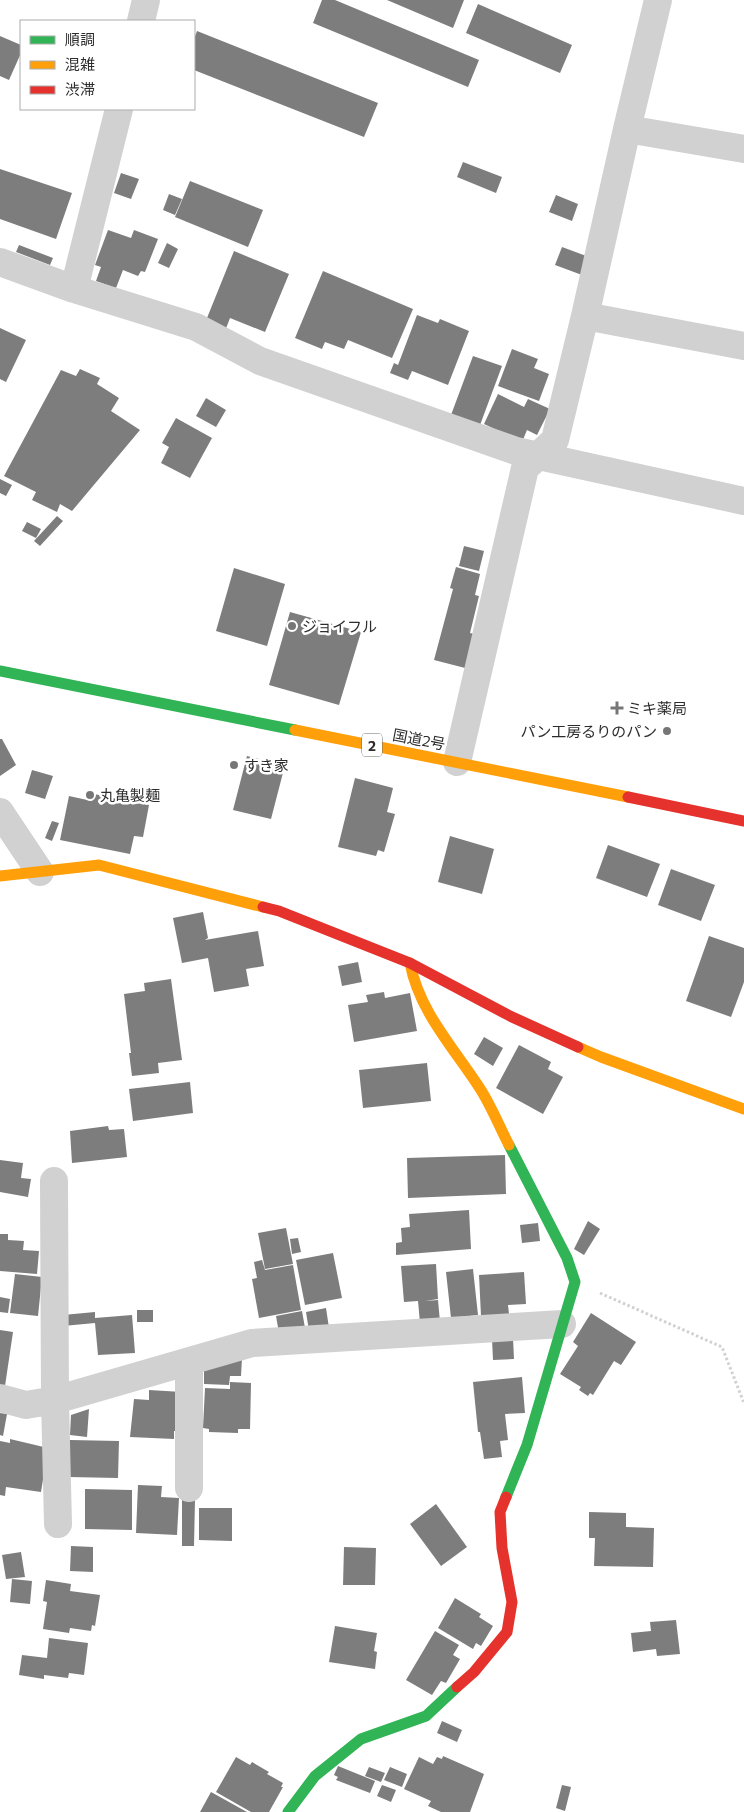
<svg xmlns="http://www.w3.org/2000/svg" width="744" height="1812" viewBox="0 0 744 1812" font-family="Commissioner,'Noto Sans JP',sans-serif">
<style>
.building{fill:#7d7d7d}
.lines{fill:none;stroke-linecap:round;stroke-linejoin:round}
.path{stroke:#d1d1d1;stroke-width:3;stroke-dasharray:2.5 2.5;stroke-linecap:butt}
.street{stroke:#d1d1d1;stroke-width:28}
.fast{stroke:#30b455;stroke-width:11}
.slow{stroke:#ff9f0a;stroke-width:11}
.jam{stroke:#e5322d;stroke-width:11}
.poi-dot{fill:#767676;stroke:#fff;stroke-width:2}
.labels{text-anchor:middle;dominant-baseline:central;stroke-width:5;stroke-linejoin:round;paint-order:stroke}
.shield{fill:#fff;stroke:#6b6b6b;stroke-width:1}
.shield-label{font-size:14px;font-weight:bold;fill:#2c2c2c}
.poi-label{font-size:15px;fill:#2c2c2c;stroke:#fff;text-anchor:start}
.street-label{font-size:15px;fill:#2c2c2c;stroke:#fff}
</style>
<rect width="100%" height="100%" fill="#fff"/>
<!-- building -->
<path class="building" d="M322 0H335L479 60 468 87 313 23Z
M387 0H464L453 28Z
M478 4 572 45 560 73 466 33Z
M197 31 378 103 364 137 194 70V39Z
M0 36 21 45V53L9 80 0 76Z
M463 162 502 177 496 193 457 177Z
M0 169 72 193 56 239 0 219Z
M121 173 139 179 131 199 114 193Z
M190 181 263 210 248 247 175 217Z
M169 194 182 199 175 215 163 210Z
M556 195 578 204 572 221 549 212Z
M108 230 131 238 134 230 158 239 145 272 141 271 138 276 123 270 116 288 96 281 101 267 95 265Z
M167 243 178 249 169 268 158 263Z
M19 245 53 258 50 265 16 252Z
M562 247 589 257 582 275 555 265Z
M234 251 289 274 265 332 230 318 225 331 205 323Z
M323 271 413 309 392 358 348 340 344 349 325 342 322 349 295 338Z
M417 315 438 323 440 319 469 331 448 385 412 371 408 380 390 373 394 363 398 365Z
M0 328 26 340 6 382 0 379Z
M512 349 538 359 534 368 549 374 539 401 498 386Z
M473 356 502 366 480 425 451 415Z
M80 369 100 378 97 384 119 398 111 411 140 430 72 511 60 504 57 512 32 500 36 492 4 476 61 370 76 376Z
M498 394 524 407 528 399 550 409 537 435 527 430 522 442 484 424Z
M206 398 226 410 216 427 196 416Z
M176 418 212 438 190 478 161 463 169 447 162 443Z
M0 479 12 485 6 496 0 493Z
M57 516 63 521 40 546 34 541Z
M27 522 41 529 36 538 22 531Z
M464 546 484 551 479 571 459 566Z
M456 567 480 574 475 595 479 596 470 633 478 635 469 669 434 660 453 589 450 588Z
M234 568 285 584 267 646 216 631Z
M290 612 361 632 339 705 269 685Z
M0 739H2L16 765 0 776Z
M247 756 285 765 271 819 233 810Z
M32 770 53 776 45 799 25 793Z
M355 778 393 788 387 812 395 814 384 852 378 850 376 856 338 847Z
M94 794 149 805 143 837 134 836 130 854 60 840 69 796 92 801Z
M52 821 59 823 52 841 45 838Z
M450 836 494 849 482 894 438 882Z
M608 845 660 864 647 897 596 878Z
M671 869 715 885 701 921 658 905Z
M203 912 208 938 205 940 258 931 264 966 246 969 249 986 214 992 208 958 182 963 173 918Z
M709 936 744 948V982L731 1017 686 1001Z
M358 962 362 982 342 986 338 966Z
M171 979 182 1060 158 1063 159 1073 132 1076 129 1053H131L124 994 145 991 144 983Z
M384 992 385 998 410 993 417 1031 354 1042 348 1005 368 1002 366 995Z
M484 1037 503 1048 493 1066 474 1054Z
M519 1045 551 1062 548 1069 563 1077 543 1114 496 1088Z
M427 1063 431 1101 363 1108 359 1070Z
M190 1082 193 1113 133 1121 129 1089Z
M108 1126 109 1130 124 1129 127 1157 72 1163 70 1131Z
M505 1155 506 1194 408 1198 407 1158Z
M0 1160 23 1163 21 1178 31 1179 28 1197 0 1192Z
M469 1210 471 1249 396 1255V1243L402 1242 401 1228 410 1227 409 1214Z
M588 1221 600 1229 584 1255 574 1249Z
M538 1223 540 1241 522 1243 520 1225Z
M286 1228 293 1264 265 1269 258 1233Z
M0 1234H8V1240L24 1241 23 1250 39 1251 37 1274 0 1271Z
M298 1238 301 1252 292 1254 290 1239Z
M333 1253 342 1298 305 1305 296 1260Z
M262 1260 265 1270 293 1265 301 1310 259 1318 252 1279 257 1278 254 1262Z
M436 1264 438 1299 425 1301 438 1300 440 1322 420 1323 418 1301 404 1302 401 1266Z
M473 1269 478 1315 451 1318 446 1272Z
M524 1272 526 1304 508 1305 509 1314 481 1316 479 1275Z
M15 1274 42 1277 38 1316 10 1313Z
M0 1297 10 1299 8 1313 0 1312Z
M326 1308 329 1328 309 1331 306 1312Z
M137 1310H153V1322H137Z
M302 1311 305 1328 279 1333 276 1316Z
M95 1312V1318L132 1315 135 1353 98 1355 95 1323 63 1326V1315Z
M591 1313 636 1342 621 1365 614 1361 593 1395 590 1393 588 1396 579 1390 581 1387 560 1374 578 1346 573 1342Z
M0 1330 13 1332 5 1386 0 1385Z
M513 1338 514 1359 493 1360 492 1339Z
M242 1358 241 1376H230L229 1385 204 1384V1367Z
M522 1377 525 1413 505 1414 508 1440 500 1441 502 1457 484 1459 480 1432H478L473 1382Z
M230 1382 251 1383 250 1429H238V1433L209 1432V1429L203 1428 205 1388 230 1389Z
M149 1390 182 1392 181 1432 174 1431V1439L130 1437 134 1399 149 1400Z
M89 1409 87 1437 70 1435 71 1415Z
M0 1413 7 1414 3 1436 0 1435Z
M10 1439 48 1448 41 1492 6 1487 5 1496 0 1495V1441L10 1443Z
M70 1440 119 1441 118 1478 69 1477Z
M138 1485 162 1486 161 1497 179 1498 177 1535 136 1533Z
M85 1489 132 1490V1530L85 1529Z
M182 1500H195L194 1546H182Z
M436 1504 467 1547 441 1566 410 1524Z
M199 1508H232V1541L199 1540Z
M589 1512 626 1513V1527L654 1528 653 1567 594 1566 595 1538H589Z
M71 1546 93 1547V1572L70 1571Z
M344 1547 376 1548 375 1585H343Z
M21 1552 25 1577 6 1579 2 1555Z
M12 1579 32 1581 30 1604 10 1602Z
M46 1580 71 1584 70 1591 100 1595 95 1626 92 1625 91 1631 70 1628 69 1633 43 1629 47 1602 43 1601Z
M455 1598 481 1614 479 1617 493 1626 481 1646 476 1643 473 1649 438 1628Z
M676 1620 680 1654 657 1656 656 1649 633 1652 631 1633 651 1631 650 1622Z
M335 1626 377 1633 374 1651 377 1652 375 1669 329 1662Z
M435 1631 459 1645 453 1655 460 1659 446 1683 441 1681 432 1695 406 1680Z
M49 1638 88 1643 84 1675 69 1673 68 1678 44 1675V1679L19 1675 22 1655 47 1658Z
M442 1721 462 1730 457 1742 437 1733Z
M443 1756 484 1774 470 1812H441L428 1806 431 1801 404 1789 419 1757 433 1764 437 1757 442 1759Z
M236 1757 250 1765 252 1762 269 1772 267 1774 283 1783 281 1787H283L269 1812H251L216 1792Z
M338 1766 375 1781 370 1793 336 1780 338 1777 334 1775Z
M369 1767 385 1773 381 1782 365 1776Z
M390 1767 407 1774 402 1787 384 1780Z
M382 1785 396 1790 391 1802 377 1796Z
M562 1785 571 1787 565 1811 556 1808Z
M211 1792 247 1812H200Z"/>
<g class="lines">
<!-- path -->
<path class="path" d="M600 1293 722 1347 744 1403"/>
<!-- street -->
<path class="street" d="M141 21 146 0
M627 129 744 149
M0 262 74 289 196 327 260 361 516 451 744 501
M74 289 119 109
M585 316 744 346
M457 762 525 468 555 440 585 316 627 129 658 0
M0 812 40 872
M54 1181 55 1400 58 1524
M189 1362V1488
M0 1398 26 1405 55 1400 252 1343 562 1324"/>
<!-- fast -->
<path class="fast" d="M0 671 295 730
M506 1497 527 1445 575 1282 567 1258 509 1145
M288 1812 315 1776 361 1739 426 1716 457 1687"/>
<!-- slow -->
<path class="slow" d="M295 730 628 797
M0 876 99 865 263 907
M410 963C419 1011 453 1047 479 1087 491 1105 499 1126 509 1145
M578 1047 601 1057 744 1109"/>
<!-- jam -->
<path class="jam" d="M628 797 744 821
M263 907 279 911 410 963 510 1016 578 1047
M457 1687 474 1672 507 1632 512 1602 502 1548 500 1512 506 1497"/>
</g>
<!-- markers -->
<g class="poi-dot">
<circle cx="292" cy="626" r="5"/>
<path d="M614.5 700.5h5v5h5v5h-5v5h-5v-5h-5v-5h5z"/>
<circle cx="667" cy="731" r="5"/>
<circle cx="234" cy="765" r="5"/>
<circle cx="90" cy="795" r="5"/>
</g>
<g class="labels">
<!-- shield labels -->
<rect class="shield" x="362" y="733.5" width="20" height="23" rx="4"/>
<g class="shield-label">
<text x="372" y="745">2</text>
</g>
<!-- poi labels -->
<g class="poi-label">
<text x="302" y="626">ジョイフル</text>
<text x="627" y="708">ミキ薬局</text>
<text x="657" y="731" text-anchor="end">パン工房るりのパン</text>
<text x="244" y="765">すき家</text>
<text x="100" y="795">丸亀製麺</text>
</g>
<!-- street labels -->
<g class="street-label">
<text transform="translate(419 739) rotate(11)">国道2号</text>
</g>
</g>
<!-- legend -->
<rect x="20" y="20" width="175" height="90" fill="#ffffff" stroke="#ababab"/>
<rect x="30" y="36" width="25" height="8" fill="#30b455" stroke="#ababab"/>
<text x="65" y="45" font-size="15" fill="#2c2c2c">順調</text>
<rect x="30" y="61" width="25" height="8" fill="#ff9f0a" stroke="#ababab"/>
<text x="65" y="70" font-size="15" fill="#2c2c2c">混雑</text>
<rect x="30" y="86" width="25" height="8" fill="#e5322d" stroke="#ababab"/>
<text x="65" y="95" font-size="15" fill="#2c2c2c">渋滞</text>
</svg>
